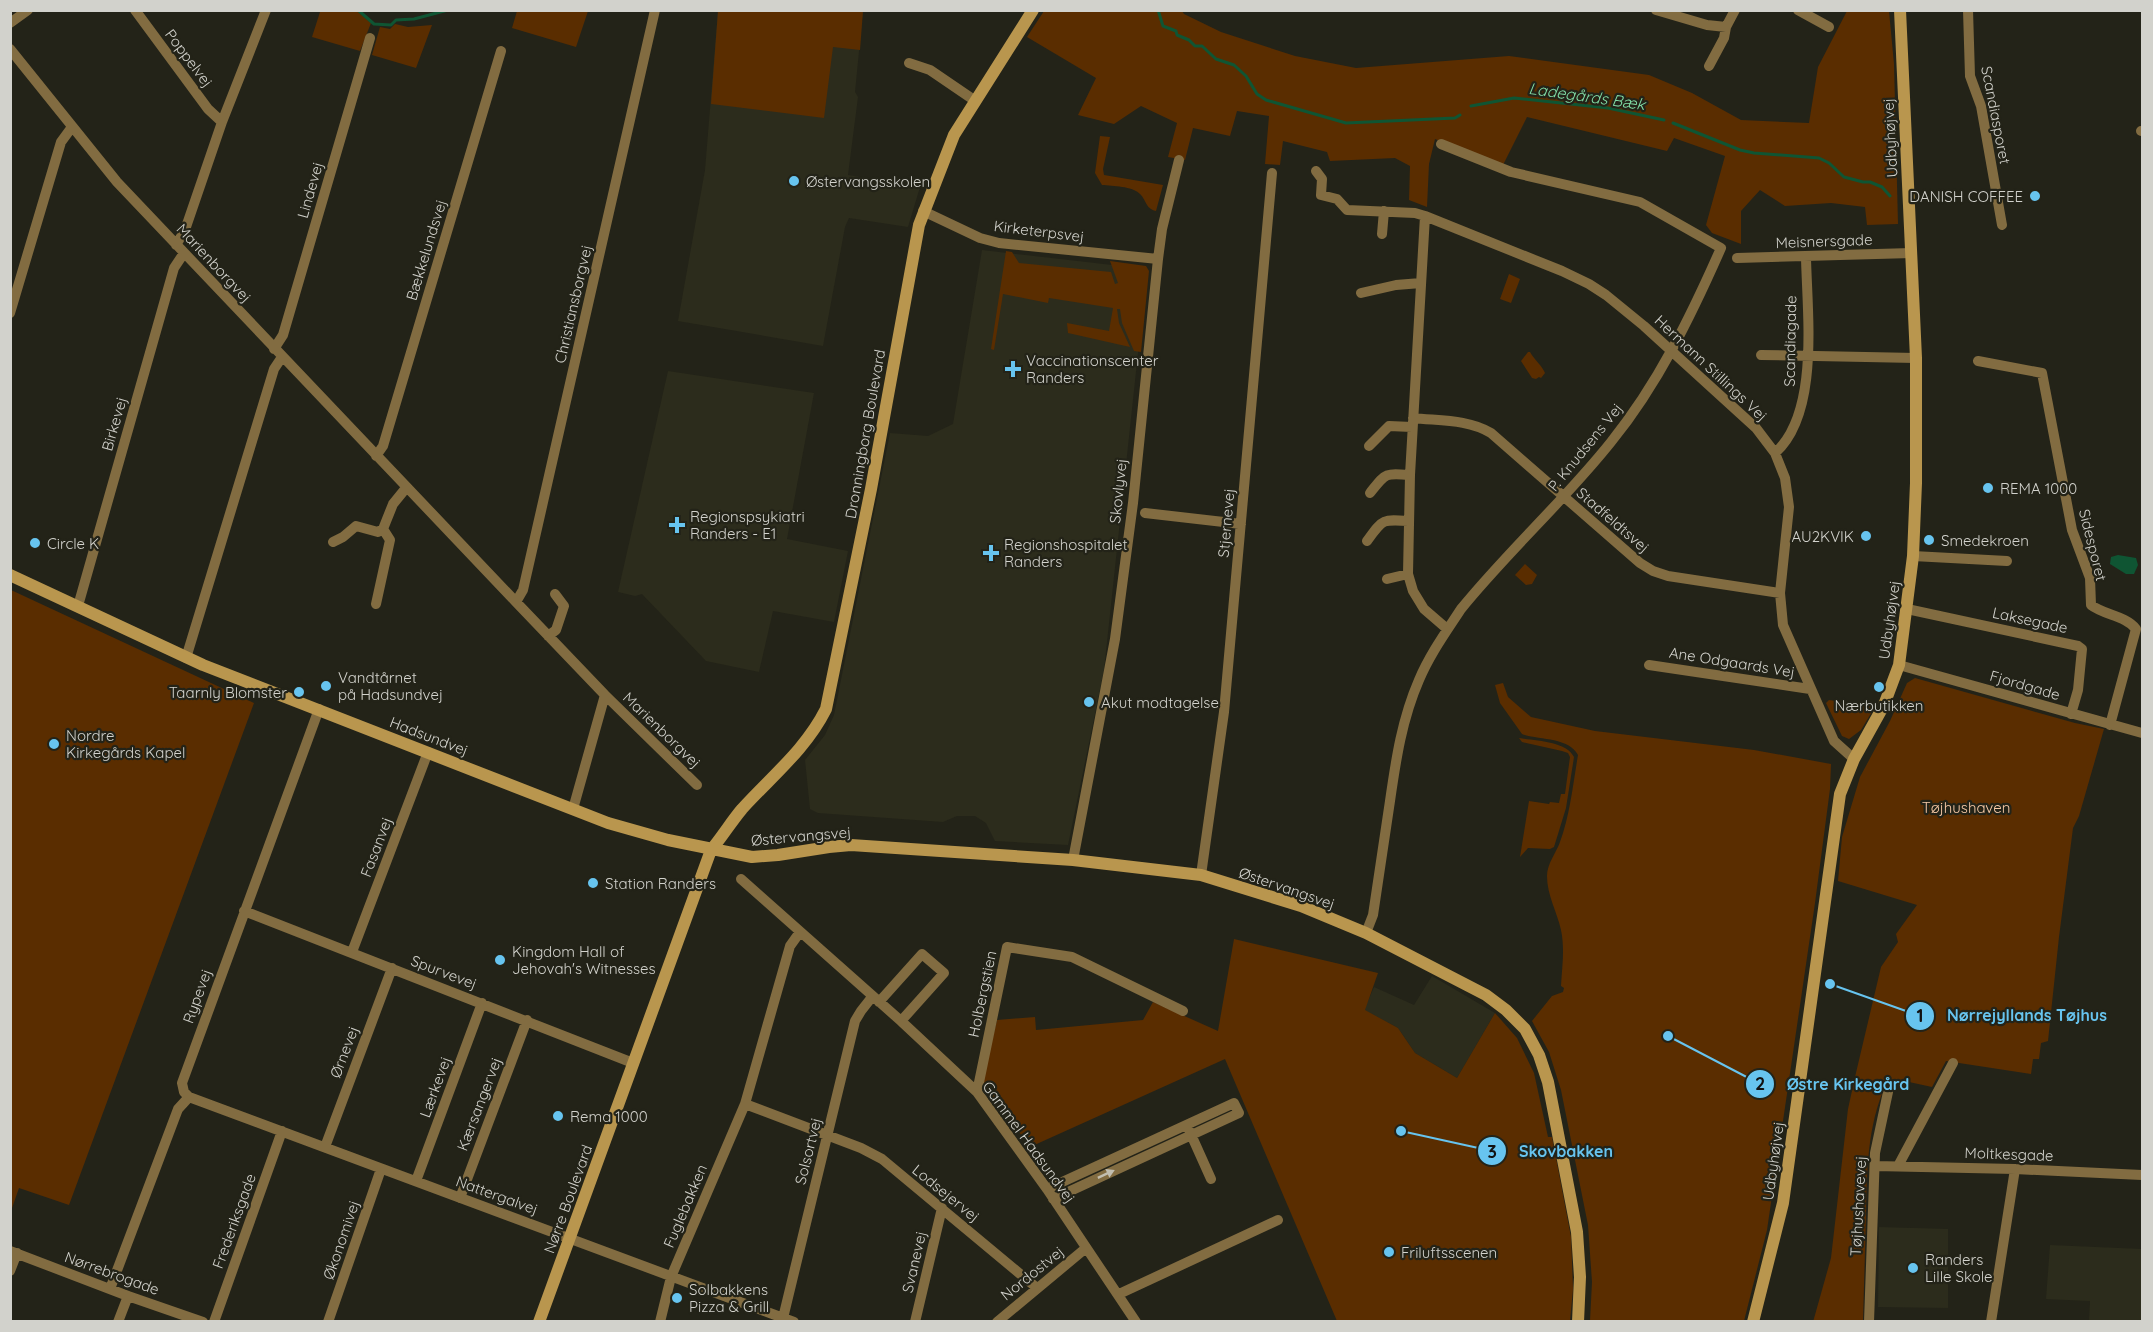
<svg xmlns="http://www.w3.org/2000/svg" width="2153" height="1332" viewBox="0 0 2153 1332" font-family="Quicksand,sans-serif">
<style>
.built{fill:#2c2c1c}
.green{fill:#5a2d00}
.water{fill:#0f5533}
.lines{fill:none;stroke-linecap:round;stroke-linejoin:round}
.stream{stroke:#0f5533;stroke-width:3}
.street{stroke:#826c41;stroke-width:10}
.secondary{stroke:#b9964e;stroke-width:12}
.oneway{fill:#c2beb0}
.poi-dot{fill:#67c4ef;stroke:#232318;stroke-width:2}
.labels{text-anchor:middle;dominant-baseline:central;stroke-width:4.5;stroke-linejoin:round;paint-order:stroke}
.street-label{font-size:15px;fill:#d2d2cc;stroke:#232318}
.poi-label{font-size:15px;fill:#d2d2cc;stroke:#232318;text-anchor:start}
.park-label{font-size:15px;fill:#f8caa7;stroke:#232318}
.water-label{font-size:16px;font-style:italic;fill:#82dea7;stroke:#232318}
.leader{fill:none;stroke:#67c4ef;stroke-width:2}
.callout-dot{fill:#67c4ef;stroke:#232318;stroke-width:2}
.mark-label{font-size:18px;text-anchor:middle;font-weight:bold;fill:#111}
.callout-label{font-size:16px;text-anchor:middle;font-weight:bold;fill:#67c4ef;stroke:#232318;stroke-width:4.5;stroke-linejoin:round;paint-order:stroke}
</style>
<rect width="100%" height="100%" fill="#232318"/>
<!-- built -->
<path class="built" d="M718 11H863L855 92 858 97 848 175 920 187 908 227 849 218 845 227 823 346 678 321 705 170Z
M982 250 1147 269 1104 670 1068 845 995 841 986 823 975 816H957L943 822 818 813 810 809 805 760 825 735 834 715 890 433 928 436 953 424Z
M668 371 814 393 787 539 848 551 834 622 773 611 759 672 706 661 642 594 635 596 618 592Z
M1432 976 1495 1013 1457 1078 1415 1053 1398 1028 1364 1010 1374 987 1414 1005Z
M1879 1227 1948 1229V1308L1878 1307Z
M2050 1245 2142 1249V1321H2089L2090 1301 2046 1299Z"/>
<!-- green -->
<path class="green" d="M316 11H357L371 23 360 51 312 37 320 12Z
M517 11V10L588 11 576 47 512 28Z
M718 11H863L860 50 833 47 824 118 711 104Z
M1044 11H1182L1184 14 1221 32 1295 56 1356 68 1509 56 1649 75 1692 93 1741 120 1809 123 1818 67 1847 11H1889L1894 64 1898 224 1867 225 1865 207 1831 203 1785 206 1760 190 1741 211V244L1712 233 1706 225 1725 156 1674 138 1667 151 1527 117 1503 165 1435 139 1429 164 1427 207 1409 200 1410 166 1395 158 1330 161 1327 152 1283 141 1280 165 1265 164 1269 116 1237 111 1230 136 1193 128 1185 160 1168 157 1177 123 1141 106 1114 124 1078 115 1096 78 1027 37Z
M395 24 408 27 432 25 416 68 372 55 380 27 390 29Z
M1100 136 1110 137 1103 169 1104 175 1163 185 1156 211C1145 208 1147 201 1140 194 1132 186 1113 186 1102 185L1095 173Z
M1006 251 1012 252 1019 263 1111 272 1115 284 1118 283 1110 261 1146 266 1149 271 1141 352 1134 351 1122 323 1120 309H1117L1119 323 1130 347 1068 333 1067 323 1109 331 1113 308 1049 298 1048 303 1003 294 994 350 991 349Z
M1509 274 1520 279 1511 303 1500 299Z
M1528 352H1530C1534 359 1543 367 1545 373L1541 378 1539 377 1536 379 1532 378 1521 361Z
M1525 564 1537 575 1532 584 1526 585 1515 575Z
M11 590 254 703 69 1205 19 1188 11 1211Z
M1915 678 2075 723 2104 729 2079 816 2073 828 2059 937 2048 1041 2041 1043 2039 1059H2033L2031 1074 1946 1061 1932 1087 1909 1082 1895 1086 1886 1084C1867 1126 1867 1171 1866 1215 1865 1251 1864 1286 1863 1321L1813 1322 1831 1258 1848 1109 1855 1077 1881 967 1898 942 1896 934 1917 905 1838 881 1842 837 1860 777 1890 721 1907 683Z
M1503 683 1508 697 1531 717 1595 731 1754 750 1831 764 1830 789 1815 903 1767 1230 1744 1321H1590L1592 1282 1588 1225 1561 1090 1549 1052 1532 1021 1552 996 1563 992 1564 988 1561 986C1562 967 1565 949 1561 930 1557 912 1547 895 1547 876 1547 864 1556 853 1560 842 1570 815 1573 784 1578 755 1569 737 1539 740 1522 734L1500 703 1495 685Z
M1829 700 1869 706 1873 710 1861 730 1849 739 1842 736 1826 703Z
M1519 738C1535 741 1566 741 1574 757L1566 808 1554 847 1550 849 1528 848 1520 857 1529 801 1549 804 1550 802 1559 803 1561 794H1565L1570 757 1568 753 1562 751 1522 742Z
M1234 939 1378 973 1365 1010 1398 1028 1415 1053 1457 1078 1495 1013 1517 1038 1534 1073 1548 1137H1552L1571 1237 1573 1289 1570 1321H1337L1225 1059 1030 1147 982 1083 997 1020 1035 1017 1036 1030 1143 1020 1153 1002 1218 1031Z"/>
<!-- water -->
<path class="water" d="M2118 555 2136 558 2138 565 2134 574H2126L2110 564 2111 557Z"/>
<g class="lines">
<!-- stream -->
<path class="stream" d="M358 10 374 24 391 25 396 20 414 19 448 10
M1158 10 1163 26 1176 31 1177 35 1189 40 1195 46H1202L1216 59 1234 65 1246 76 1257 94 1266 100 1346 123 1455 118 1460 115
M1471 106 1514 98 1608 108 1664 120
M1673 123 1740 150 1754 153 1819 158 1829 163 1844 177 1863 182H1870L1882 187 1890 196"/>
<!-- street -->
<path class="street" d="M135 10 208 109 222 122
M1656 10 1707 25 1726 27 1735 10
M1798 10 1829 27
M1968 10 1970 76 1981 106 2002 225
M10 23 28 10
M10 49 117 182 516 602 605 695 697 785
M909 63 930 70 974 100
M1709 66 1724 38 1726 27
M2141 131H2142
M1316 171 1322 179 1321 195 1337 199 1347 210 1415 213 1425 216 1410 475 1408 574 1413 591 1424 609 1446 628
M923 211 980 238 999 243 1158 259
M1425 216 1562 271 1589 284 1606 295 1644 326 1756 428 1775 453 1785 478 1789 507 1780 593 1783 625 1834 741 1854 759
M1382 234 1384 211
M176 245 185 230 222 122 266 10
M1737 258 1912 253
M1361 293 1396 285 1421 283
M10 313 61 142 72 127
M274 349 283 335 370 38
M1761 355 1916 358
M1978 361 2042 373 2072 530 2090 578 2091 605C2104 615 2126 616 2136 629L2110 725
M1413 418C1439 421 1468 419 1491 433L1640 563 1653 571 1668 576 1780 593
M1369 446 1389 426 1412 427
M1775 453C1820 413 1807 313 1806 257
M376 456 383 446 501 51
M1370 493C1386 473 1384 473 1410 475
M1145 513 1241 524
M1367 541C1383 519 1382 519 1409 521
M333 542 343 537 356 526 378 532 383 529 393 504 406 488
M1913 556 2007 561
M1387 579 1408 574
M516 602 523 590 655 10
M376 604 390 540 383 529
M78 606 174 268 184 253
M1907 609 2078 646 2082 649 2078 690 2071 714
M548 636 556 630 564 606 555 594
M186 658 274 369 282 357
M1649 665 1810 689
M1899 665 2142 733
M573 809 605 695
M1073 860 1115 639 1133 503 1158 259 1162 229 1179 160
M1201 875 1224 712 1272 173
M741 879 901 1021 977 1092 1047 1189 1136 1322
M244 911 633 1063
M1366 933 1373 915C1379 877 1384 839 1390 801 1396 759 1402 719 1419 680 1430 654 1446 632 1461 609 1508 551 1564 501 1611 442 1658 384 1691 316 1721 248L1640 202 1511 172 1441 144
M352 952 428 752
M879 1002 922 954 944 973 901 1021
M977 1092 1007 947 1072 957 1183 1011
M189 1097 794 1322
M189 1097 184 1092 182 1083 319 709
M745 1104 861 1148 882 1159 1037 1288
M1189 1130 1211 1179
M325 1147 392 968
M1875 1166 2015 1169 2142 1175
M1898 1166 1953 1063
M416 1181 482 1003
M1047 1189 1234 1103 1239 1113 1053 1199
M460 1198 527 1020
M10 1251 128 1296 203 1322
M10 1271 17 1253
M110 1289 178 1109 189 1097
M1119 1294 1278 1220
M783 1318 855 1021 861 1011 872 997
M118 1322 128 1296
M214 1322 282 1131
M328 1322 381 1169
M660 1322 671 1277 745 1104 790 946 800 932
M915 1322 942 1208
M997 1322 1086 1248
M1869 1322 1875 1153 1888 1092
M1991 1322 2015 1169"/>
<!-- secondary -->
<path class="secondary" d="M10 575 203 665 608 823 668 840 752 857 778 855 829 847 851 845 1073 860 1201 875 1301 906 1366 933 1486 995 1506 1010 1525 1029 1539 1055 1548 1082 1577 1232 1580 1277 1578 1322
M539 1322 711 850C722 837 731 822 742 809 772 776 806 749 826 709L871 489 919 225 954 135 1033 10
M1753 1322 1783 1203 1840 794 1854 759 1884 705 1899 665 1913 556 1916 483V358L1900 10"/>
</g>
<!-- one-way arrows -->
<defs><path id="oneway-solid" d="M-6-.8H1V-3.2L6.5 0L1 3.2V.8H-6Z" transform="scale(1.5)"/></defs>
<use class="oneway" href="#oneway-solid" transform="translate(1106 1174) rotate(-25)"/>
<!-- markers -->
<g class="poi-dot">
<circle cx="794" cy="181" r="6"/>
<circle cx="2035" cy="196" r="6"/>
<path d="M1010 360h6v6h6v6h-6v6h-6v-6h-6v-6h6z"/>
<circle cx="1988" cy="488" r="6"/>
<path d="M674 516h6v6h6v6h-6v6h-6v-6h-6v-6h6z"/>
<circle cx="1866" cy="536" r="6"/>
<circle cx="1929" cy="540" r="6"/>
<circle cx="35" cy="543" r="6"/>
<path d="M988 544h6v6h6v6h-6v6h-6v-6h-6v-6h6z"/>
<circle cx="326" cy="686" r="6"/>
<circle cx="1879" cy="687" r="6"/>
<circle cx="299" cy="692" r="6"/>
<circle cx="1089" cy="702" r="6"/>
<circle cx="54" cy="744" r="6"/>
<circle cx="593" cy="883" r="6"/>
<circle cx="500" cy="960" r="6"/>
<circle cx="558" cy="1116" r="6"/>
<circle cx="1389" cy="1252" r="6"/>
<circle cx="1913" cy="1268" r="6"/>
<circle cx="677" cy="1298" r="6"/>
</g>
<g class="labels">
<!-- street labels -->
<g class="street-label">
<text transform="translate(189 58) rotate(53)">Poppelvej</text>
<text transform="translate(1996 115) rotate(79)">Scandiasporet</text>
<text transform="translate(1890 138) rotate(-93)">Udbyhøjvej</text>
<text transform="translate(310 190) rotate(-74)">Lindevej</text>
<text transform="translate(1039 231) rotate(7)">Kirketerpsvej</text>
<text transform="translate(1824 241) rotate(-2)">Meisnersgade</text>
<text transform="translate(426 250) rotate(-73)">Bækkelundsvej</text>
<text transform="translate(214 263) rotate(47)">Marienborgvej</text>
<text transform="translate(573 304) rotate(-77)">Christiansborgvej</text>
<text transform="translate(1790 341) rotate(-89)">Scandiagade</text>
<text transform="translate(1711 368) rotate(43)">Hermann Stillings Vej</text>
<text transform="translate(114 424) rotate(-74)">Birkevej</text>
<text transform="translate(865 434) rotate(-80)">Dronningborg Boulevard</text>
<text transform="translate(1585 447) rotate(-51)">P. Knudsens Vej</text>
<text transform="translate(1118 491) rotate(-84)">Skovlyvej</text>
<text transform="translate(1613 520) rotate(41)">Stadfeldtsvej</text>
<text transform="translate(1226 523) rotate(-85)">Stjernevej</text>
<text transform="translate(2093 545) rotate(76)">Sidesporet</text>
<text transform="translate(1889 620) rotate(-82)">Udbyhøjvej</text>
<text transform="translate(2030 620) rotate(12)">Laksegade</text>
<text transform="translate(1732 662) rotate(9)">Ane Odgaards Vej</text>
<text transform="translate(2025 685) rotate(16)">Fjordgade</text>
<text transform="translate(662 730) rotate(44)">Marienborgvej</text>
<text transform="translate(429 736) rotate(21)">Hadsundvej</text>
<text transform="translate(801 836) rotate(-5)">Østervangsvej</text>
<text transform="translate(376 847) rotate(-69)">Fasanvej</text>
<text transform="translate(1287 888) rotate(19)">Østervangsvej</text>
<text transform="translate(444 972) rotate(21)">Spurvevej</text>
<text transform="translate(982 994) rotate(-78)">Holbergstien</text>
<text transform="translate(197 996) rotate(-70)">Rypevej</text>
<text transform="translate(344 1052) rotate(-69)">Ørnevej</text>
<text transform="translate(435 1087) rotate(-70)">Lærkevej</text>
<text transform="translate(479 1104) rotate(-69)">Kærsangervej</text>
<text transform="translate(1029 1142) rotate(54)">Gammel Hadsundvej</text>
<text transform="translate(808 1151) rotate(-76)">Solsortvej</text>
<text transform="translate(2009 1154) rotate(2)">Moltkesgade</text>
<text transform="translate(1773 1161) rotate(-82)">Udbyhøjvej</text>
<text transform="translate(946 1193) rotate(39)">Lodsejervej</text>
<text transform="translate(497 1195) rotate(20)">Nattergalvej</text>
<text transform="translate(568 1199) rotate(-70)">Nørre Boulevard</text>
<text transform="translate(685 1206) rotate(-67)">Fuglebakken</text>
<text transform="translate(1858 1206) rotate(-87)">Tøjhushavevej</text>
<text transform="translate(234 1221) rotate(-70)">Frederiksgade</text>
<text transform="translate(341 1240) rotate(-71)">Økonomivej</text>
<text transform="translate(914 1262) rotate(-77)">Svanevej</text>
<text transform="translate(112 1273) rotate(20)">Nørrebrogade</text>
<text transform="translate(1032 1273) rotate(-39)">Nordostvej</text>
</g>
<!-- poi labels -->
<g class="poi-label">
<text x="806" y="181">Østervangsskolen</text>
<text x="2023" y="196" text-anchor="end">DANISH COFFEE</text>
<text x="1026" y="360">Vaccinationscenter<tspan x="1026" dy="17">Randers</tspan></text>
<text x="2000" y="488">REMA 1000</text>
<text x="690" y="516">Regionspsykiatri<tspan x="690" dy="17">Randers - E1</tspan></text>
<text x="1854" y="536" text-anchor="end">AU2KVIK</text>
<text x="1941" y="540">Smedekroen</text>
<text x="47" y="543">Circle K</text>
<text x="1004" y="544">Regionshospitalet<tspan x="1004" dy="17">Randers</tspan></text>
<text x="338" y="677">Vandtårnet<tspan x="338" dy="17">på Hadsundvej</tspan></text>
<text x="287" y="692" text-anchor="end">Taarnly Blomster</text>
<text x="1101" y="702">Akut modtagelse</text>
<text x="1879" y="705" text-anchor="middle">Nærbutikken</text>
<text x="66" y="735">Nordre<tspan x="66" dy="17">Kirkegårds Kapel</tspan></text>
<text x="605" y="883">Station Randers</text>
<text x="512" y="951">Kingdom Hall of<tspan x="512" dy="17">Jehovah's Witnesses</tspan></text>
<text x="570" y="1116">Rema 1000</text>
<text x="1401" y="1252">Friluftsscenen</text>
<text x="1925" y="1259">Randers<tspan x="1925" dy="17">Lille Skole</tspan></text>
<text x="689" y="1289">Solbakkens<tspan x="689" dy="17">Pizza &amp; Grill</tspan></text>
</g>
<!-- park labels -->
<g class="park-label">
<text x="1966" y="807">Tøjhushaven</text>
</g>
<!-- water labels -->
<g class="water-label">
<text transform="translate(1587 96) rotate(8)">Ladegårds Bæk</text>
</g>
</g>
<!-- callouts -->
<path class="leader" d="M1830 984L1920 1016M1668 1036L1760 1084M1401 1131L1492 1151"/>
<g class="callout-dot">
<circle cx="1830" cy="984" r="6"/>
<circle cx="1668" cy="1036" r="6"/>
<circle cx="1401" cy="1131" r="6"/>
<circle cx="1920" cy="1016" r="15"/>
<circle cx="1760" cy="1084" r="15"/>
<circle cx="1492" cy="1151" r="15"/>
</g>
<g class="mark-label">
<text x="1920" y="1022">1</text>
<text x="1760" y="1090">2</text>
<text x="1492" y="1158">3</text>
</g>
<g class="callout-label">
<text x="2027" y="1021">Nørrejyllands Tøjhus</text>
<text x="1848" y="1090">Østre Kirkegård</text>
<text x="1566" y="1157">Skovbakken</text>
</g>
<!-- border -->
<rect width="2153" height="1332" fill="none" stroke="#d2d2cc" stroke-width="24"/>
</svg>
